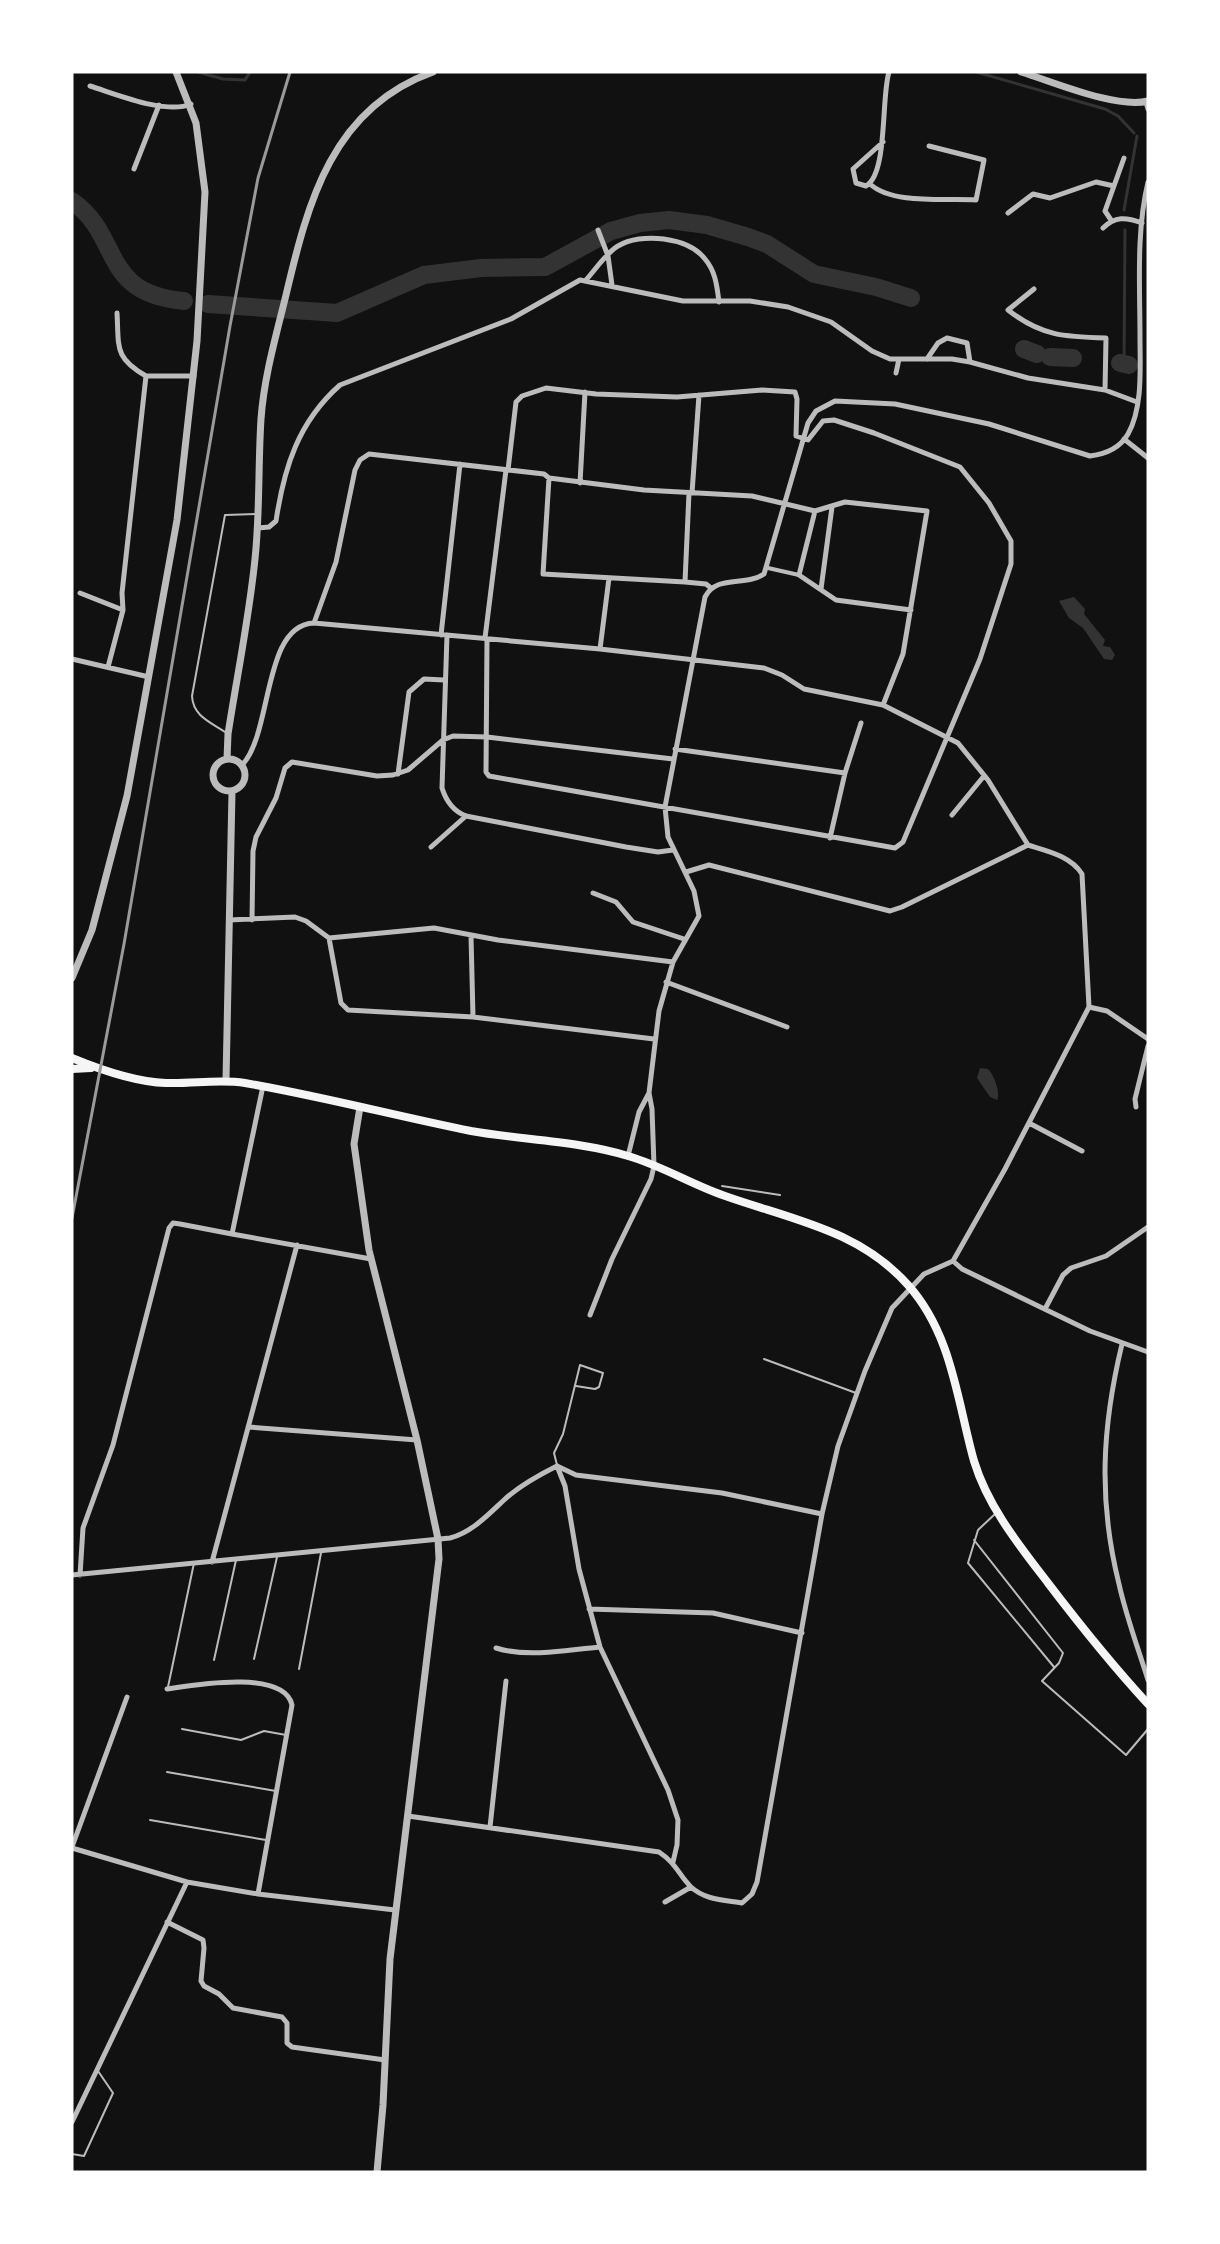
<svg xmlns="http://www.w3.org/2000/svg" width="1220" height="2244" viewBox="0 0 1220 2244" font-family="Jost,sans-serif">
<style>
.water{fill:#333}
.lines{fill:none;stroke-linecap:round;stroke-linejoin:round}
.stream{stroke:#333;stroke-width:3}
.river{stroke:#333;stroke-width:18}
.service{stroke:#bcbcbc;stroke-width:2}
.pedestrian{stroke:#bcbcbc;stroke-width:4}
.minor{stroke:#bcbcbc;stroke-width:5}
.tertiary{stroke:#bcbcbc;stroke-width:7}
.secondary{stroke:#f5f5f5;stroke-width:8}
.rail{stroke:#9a9a9a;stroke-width:3}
</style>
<rect width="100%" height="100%" fill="#111"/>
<!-- water -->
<path class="water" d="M1074 597 1085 609 1084 614 1105 640 1103 646 1110 647 1115 655 1112 660 1104 659 1083 628 1069 618 1059 601Z
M980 1068 988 1069C994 1075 1001 1093 997 1100L990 1097 977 1078Z"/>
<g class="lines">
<!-- stream -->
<path class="stream" d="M198 72 223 79 245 80 250 72
M976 72 1105 109 1118 116 1134 133
M1124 210 1137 136
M1124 364 1125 230"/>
<!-- river -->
<path class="river" d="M72 201C123 237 99 293 184 301
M208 304 337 313 424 275 481 268 545 267 611 231 640 223 669 220 707 225 748 237 767 244 814 274 876 287 911 298
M1024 349 1037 354
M1050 357 1073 358
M1120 363 1129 365"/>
<!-- service -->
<path class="service" d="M225 732C210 722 193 716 192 696L225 515 256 514
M722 1186 780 1195
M764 1359 856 1393
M557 1465 554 1453 563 1434 580 1365 603 1373 599 1387 595 1389 576 1386
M995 1514 978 1530 968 1563 1054 1667
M974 1540 1063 1653 1059 1663 1042 1681 1126 1755 1148 1729
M254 1659 277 1557
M214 1660 236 1560
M299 1669 321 1553
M168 1687 194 1563
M182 1729 241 1740 264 1731 286 1735
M167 1772 276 1791
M150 1820 266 1840
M72 2154 84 2156 113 2093 98 2071"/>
<!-- pedestrian -->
<path class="pedestrian" d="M768 568 799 575"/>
<!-- minor -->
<path class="minor" d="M90 86C116 94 166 115 191 104
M1146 102 1148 109
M883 142 853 169 856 183 866 186C888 174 881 97 889 72
M134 169 159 105
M870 184C893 205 946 198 976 200L984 160 929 146
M1008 213 1033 194 1050 198 1096 182 1114 186
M1111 220 1105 211 1124 158
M1103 228C1115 216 1126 217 1142 223
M598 230 608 256 612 285
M586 280C596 269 606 253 618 246 641 232 688 237 705 259 716 272 717 287 719 302
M1034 289 1008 310C1041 336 1065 337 1106 338L1105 390
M117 313C119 347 114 358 146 376
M927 359 938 343 947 338 967 343 970 362
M896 373 899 359
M1124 439 1148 458
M549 478 543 574 685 582 706 584 711 588
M580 483 585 392
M692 493 699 395
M815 511 799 575 836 600 911 610
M258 528 269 527 276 521C284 468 298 422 340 385L511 319 580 280 683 301H750L788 307 831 322 872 351 890 359H952L970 362 1028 378 1105 390 1137 402
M685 582 689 493
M821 589 832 507
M80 593 123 610 108 667
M123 610 122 593 146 376H194
M314 623 336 562 355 470 360 460 369 454 544 474 549 478 644 490 752 496 815 511 845 502 927 511 903 654 883 705
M441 635 460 464
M447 635 442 788C446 801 453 811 466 816L626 847 658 852 673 850
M485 638 506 470
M487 639 486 772 489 776 895 848 903 842 980 659 1011 564V541L989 503 960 467 874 433 834 420 823 421 808 440 796 436 797 399 795 392 762 390 677 397 596 394 546 388 522 396 516 402 508 470
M600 649 609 578
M72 659 149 677
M675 749 845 773
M242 765C273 733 262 625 314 623L600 649 764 668 782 675 804 689 883 705 958 743 988 780 1028 845
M398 774 409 692 424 679 444 680
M952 815 984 776
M830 838 845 773 861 723
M431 847 466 816
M686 872 709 865 890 911 902 907 1028 845C1047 851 1071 856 1082 874L1089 1007 1005 1169 953 1261
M593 893 616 902 633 922 684 939
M229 920 295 917 306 921 329 938 341 1003 348 1010 473 1017 654 1039
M252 920 253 851 256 837 276 798 285 768 292 762 377 776 393 775 408 770 443 740 453 736 487 737 673 759
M471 936 473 1017
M329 938 434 928 498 940 673 962
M666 982 787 1027
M1089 1007 1107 1011 1148 1039
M1136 1107 1135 1099 1148 1046
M1029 1123 1082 1151
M628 1156 639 1112 649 1093
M232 1234 371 1259
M953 1261 962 1269 1090 1331 1148 1352
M1045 1309 1063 1275 1071 1268 1106 1256 1148 1227
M590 1315 612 1259 651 1179 654 1166 652 1109 649 1093 659 1011 673 962 699 916 694 891 668 837 665 807 705 597C717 574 745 587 764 574L808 423 816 411 835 401 895 404 989 424 1090 456C1106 454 1120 448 1128 434 1143 407 1140 368 1140 338 1140 287 1136 232 1148 182
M1122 1344C1102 1427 1098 1500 1119 1584 1126 1616 1138 1648 1148 1680
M248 1427 417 1440
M557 1466 565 1486 579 1569 600 1647 668 1790 678 1820 677 1845 673 1862
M557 1466 576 1475 722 1493 822 1514
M212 1562 297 1245
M72 1575 450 1538C471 1533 489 1514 504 1500 519 1486 539 1475 557 1466
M80 1575 83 1528 113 1445 169 1228 173 1223 180 1224 232 1234 263 1086
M589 1609 713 1613 802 1633
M496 1648C528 1658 566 1650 600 1647
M167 1689C194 1685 284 1669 292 1705L258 1894
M408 1816 659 1852C677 1864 678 1874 691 1887 705 1900 724 1900 742 1903L752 1894 757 1882 822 1514 838 1446 865 1371 892 1308 924 1274 953 1261
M490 1827 506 1681
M72 1847 127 1697
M72 1848 187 1882 258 1894 395 1910
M665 1902 691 1887
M167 1922 203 1940 204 1948 201 1981 204 1986 219 1994 233 2008 282 2017 287 2023V2043L292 2047 385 2060
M72 2122 187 1882"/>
<!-- tertiary -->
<path class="tertiary" d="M1021 72C1054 82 1116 109 1148 101
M213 775a16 16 0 1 1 32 0a16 16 0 1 1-32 0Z
M227 759 228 734C237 676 249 618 255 559 260 513 258 466 261 419 264 377 276 336 286 295 308 202 332 108 433 72
M72 978 92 930 127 796 177 520 197 341 205 192 196 123 176 72
M226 1080 232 792
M360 1107 354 1144 369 1250 417 1440 438 1539 439 1559 390 1959 383 2105 377 2172"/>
<!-- secondary -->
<path class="secondary" d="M72 1058C101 1070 135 1082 166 1083 193 1084 218 1079 245 1083 321 1096 396 1116 471 1131 522 1140 579 1141 628 1156 663 1166 694 1186 728 1197 794 1220 860 1231 908 1285 952 1334 957 1400 974 1461 988 1507 1019 1545 1048 1583 1080 1625 1112 1665 1148 1704
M72 1069 91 1068"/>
<!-- rail -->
<path class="rail" d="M72 1218 124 944 230 326 258 178 290 72"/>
</g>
<!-- border -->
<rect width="1220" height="2244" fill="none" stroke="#ffffff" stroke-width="147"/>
</svg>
